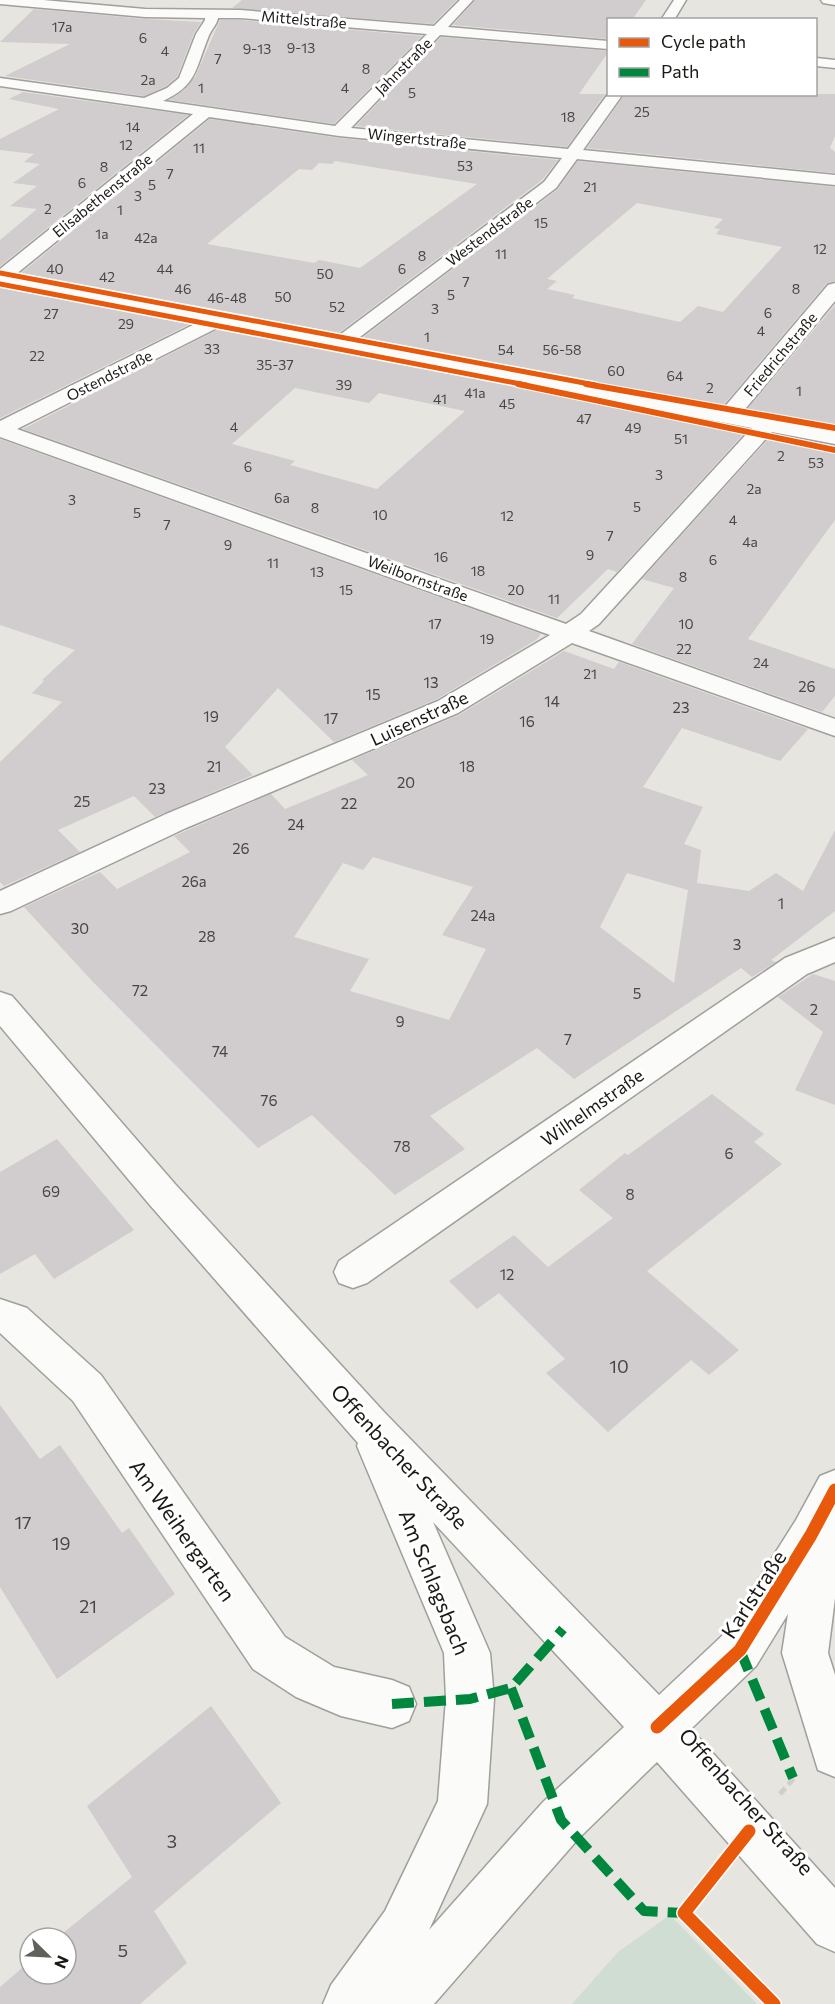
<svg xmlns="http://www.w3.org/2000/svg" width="835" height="2004" viewBox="0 0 835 2004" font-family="Commissioner,sans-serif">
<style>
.green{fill:#d0ddd3}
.building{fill:#d1ccce;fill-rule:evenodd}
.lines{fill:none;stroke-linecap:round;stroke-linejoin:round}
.minor-casing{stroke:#a09f9b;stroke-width:3}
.path{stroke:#d0cfcd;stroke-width:5;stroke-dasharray:8 4.5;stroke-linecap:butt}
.minor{fill:#fbfbfa;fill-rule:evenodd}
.quiet{stroke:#00873e;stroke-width:10;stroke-dasharray:22 10;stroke-linecap:butt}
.cycleway-far2-casing{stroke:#fff;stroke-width:8}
.cycleway-far1-casing{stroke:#fff;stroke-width:8}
.cycleway-casing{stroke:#fff;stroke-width:16}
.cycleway-far2{stroke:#e8590c;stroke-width:5}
.cycleway-far1{stroke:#e8590c;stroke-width:6}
.cycleway{stroke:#e8590c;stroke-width:13}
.labels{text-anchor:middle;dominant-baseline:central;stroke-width:6;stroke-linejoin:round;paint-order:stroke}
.far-number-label{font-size:14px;fill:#484643}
.far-street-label{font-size:15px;fill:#1a1915;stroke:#fff}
.number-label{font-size:15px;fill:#484643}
.street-label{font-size:18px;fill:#1a1915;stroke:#fff}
.near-number-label{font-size:18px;fill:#484643}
.near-street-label{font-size:21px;fill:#1a1915;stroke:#fff}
</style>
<rect width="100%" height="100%" fill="#e6e5e0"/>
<!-- green -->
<path class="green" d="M670 1915 757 2004H572L618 1952Z"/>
<!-- building -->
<path class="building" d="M242 0H457L433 24 232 8Z
M475 0H646L632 20H609V39L453 25Z
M34 9 145 19 201 22 194 33 177 77 166 86 144 96 5 76 70 44 0 42Z
M220 20H240L422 36 334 124 170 100 184 90 195 77Z
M441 37 609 51 579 94H605L567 147 356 126Z
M23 92 188 115 0 266V240L37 209 10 206 37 186 13 183 40 164 24 162 34 154 0 150V139L59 109 9 99Z
M625 94H835V136L830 148 835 152V173L587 148Z
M210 119 339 138 558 160 542 180 336 335 20 274ZM335 161 477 184 360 268 319 260 314 263 207 244 299 169 312 170 319 163 332 164Z
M578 161 835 187V281L826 284 721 408 361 339 557 190ZM637 203 723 219 714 228 720 229 716 234 782 247 723 312 698 306 680 322 572 298 575 295 547 289 557 281 547 279Z
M0 286 192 323 0 418Z
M835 305V430L745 412Z
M221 328 329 349 337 353 343 352 748 429 617 572 608 569 557 618 23 429ZM295 388 369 403 379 393 465 411 377 489 290 465 295 461 232 444Z
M773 434 835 446V520L748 639 835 669V696L822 712 632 644 674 588 642 579Z
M0 439 541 634 536 640 437 699 334 742 278 688 225 747 253 775 155 817 134 796 58 830 80 852 4 886 0 882V762L62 702 32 693 44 681 42 680 75 650 0 625Z
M564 651 614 669 619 662 808 729 780 761 682 728 643 787 703 807 684 844 701 850 697 883 749 891 776 873 803 891 835 830V911L771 960 776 962 752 977 741 968 574 1079 537 1048 430 1116 465 1149 395 1195 312 1115 258 1148 93 982 24 907 100 872 117 889 190 852 174 836 271 794 285 809 368 775 352 760 459 715ZM373 857 473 887 442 935 486 949 449 1020 350 991 369 959 294 937 343 863 363 870ZM627 873 688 890 674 983 600 927Z
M813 974 835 981V1105L795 1090 823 1032 778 997Z
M712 1094 764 1134 754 1142 782 1164 647 1271 739 1350 709 1375 691 1360 608 1432 546 1373 565 1359 499 1293 477 1309 449 1281 514 1235 548 1267 613 1218 579 1190 625 1153 628 1155Z
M57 1139 134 1230 54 1279 35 1254 0 1274V1172Z
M0 1405 40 1459 60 1445 122 1533 129 1528 175 1594 57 1679 0 1587Z
M211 1706 281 1803 154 1911 187 1963 140 2004H0V1987L30 1961V1974H66V1938H57L132 1877 87 1806Z"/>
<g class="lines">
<!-- minor casing -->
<g class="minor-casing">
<path id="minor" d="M0 0H43L145 9 240 10 434 26 460 0H473L448 27 608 41V49L440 35 351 128 568 149 608 94H623L583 150 835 175V185L577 159 556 188 356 340 722 410 828 285 835 283V301L741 414 835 432V444L772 432 599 624 589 631 835 719V736L572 643 458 713 186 828 11 911 0 914V891L166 814 438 701 550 635 0 437V421L199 322 0 284V269L193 114 0 86V78L144 98 167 88 179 78 196 34 205 20V18L145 17 0 4ZM218 18H240L427 34 335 126 163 101C197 85 195 70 208 38 210 31 217 25 218 18ZM209 117 339 136 562 158 544 182 337 337 15 275ZM221 326 330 347 338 351 343 350 752 428 581 614 566 624 17 429Z
M674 0H686L674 20H661Z
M821 0H835V5L823 3Z
M816 58 835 60V68L816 66Z
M835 938V962L807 974 367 1283 353 1288 339 1283 334 1272 339 1261 785 958Z
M0 992 12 996 175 1184 384 1412 659 1695 724 1634 796 1520 820 1476 835 1470V1598L828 1653 835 1675V1777L818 1770 782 1653 788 1614 756 1666 691 1729 835 1888V1952L817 1944 657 1762 579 1838 434 2004H323L331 1985 385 1911 438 1801 446 1699 444 1653 357 1446 358 1443 149 1204 0 1026ZM433 1522 624 1727 543 1802 429 1930 487 1804 494 1699 490 1653Z
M0 1299 27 1308 101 1375 285 1637 334 1667 392 1680 409 1687 416 1704 409 1721 392 1728 341 1716 296 1697 253 1669 73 1401 0 1333Z"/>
</g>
<!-- path -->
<path class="path" d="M780 1794 795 1777"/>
<!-- minor -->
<use href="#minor" class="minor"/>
<!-- quiet -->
<path class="quiet" d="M740 1650 793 1778
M511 1688 561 1820 644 1911 684 1913
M392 1704 470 1699 511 1688 563 1629"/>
<!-- cycleway-far2 casing -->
<g class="cycleway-far2-casing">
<path id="cycleway-far2" d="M0 273 595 385
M0 284 526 385"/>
</g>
<!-- cycleway-far1 casing -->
<g class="cycleway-far1-casing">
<path id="cycleway-far1" d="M518 384 835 450
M586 384 835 428"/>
</g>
<!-- cycleway casing -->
<g class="cycleway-casing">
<path id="cycleway" d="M657 1727 740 1650 811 1535 835 1490
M749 1831 684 1913 774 2004"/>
</g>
<!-- cycleway-far2 -->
<use href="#cycleway-far2" class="cycleway-far2"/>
<!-- cycleway-far1 -->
<use href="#cycleway-far1" class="cycleway-far1"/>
<!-- cycleway -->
<use href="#cycleway" class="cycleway"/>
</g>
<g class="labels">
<!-- far-number labels -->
<g class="far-number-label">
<text x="62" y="26">17a</text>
<text x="143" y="37">6</text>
<text x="301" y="47">9-13</text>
<text x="257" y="48">9-13</text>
<text x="165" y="50">4</text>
<text x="218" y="58">7</text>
<text x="366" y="68">8</text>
<text x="148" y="79">2a</text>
<text x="201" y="87">1</text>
<text x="345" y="87">4</text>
<text x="412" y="92">5</text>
<text x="642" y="111">25</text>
<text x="568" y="116">18</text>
<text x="133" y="126">14</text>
<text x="126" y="144">12</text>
<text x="199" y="147">11</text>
<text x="465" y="165">53</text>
<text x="104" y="166">8</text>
<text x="170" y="173">7</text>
<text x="82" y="182">6</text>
<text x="152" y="184">5</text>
<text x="590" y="186">21</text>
<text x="138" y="195">3</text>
<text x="48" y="208">2</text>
<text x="120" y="209">1</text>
<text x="541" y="222">15</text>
<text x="102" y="233">1a</text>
<text x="146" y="237">42a</text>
<text x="820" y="248">12</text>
<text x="501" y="253">11</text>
<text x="422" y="255">8</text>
<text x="55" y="268">40</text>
<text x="165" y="268">44</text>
<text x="402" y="268">6</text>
<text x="325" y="273">50</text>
<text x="107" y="276">42</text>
<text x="466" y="281">7</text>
<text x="183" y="288">46</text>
<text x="796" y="288">8</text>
<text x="451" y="294">5</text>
<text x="283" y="296">50</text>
<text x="227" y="297">46-48</text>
<text x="337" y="306">52</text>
<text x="435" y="308">3</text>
<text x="768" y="312">6</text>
<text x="51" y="313">27</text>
<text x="126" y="323">29</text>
<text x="761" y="330">4</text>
<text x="427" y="336">1</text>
<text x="212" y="348">33</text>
<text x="506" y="349">54</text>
<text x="562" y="349">56-58</text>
<text x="37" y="355">22</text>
<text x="275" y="364">35-37</text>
<text x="616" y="370">60</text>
<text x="675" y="375">64</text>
<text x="344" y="384">39</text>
<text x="710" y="387">2</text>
<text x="799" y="390">1</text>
<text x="475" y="392">41a</text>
<text x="440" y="398">41</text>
<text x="507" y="403">45</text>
<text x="584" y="418">47</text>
<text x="234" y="426">4</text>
<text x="633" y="427">49</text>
<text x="681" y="438">51</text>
<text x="781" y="455">2</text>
<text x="816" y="462">53</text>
<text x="248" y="466">6</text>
<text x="659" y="474">3</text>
<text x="754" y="488">2a</text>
<text x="282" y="497">6a</text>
<text x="72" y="499">3</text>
<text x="637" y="506">5</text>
<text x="315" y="507">8</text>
<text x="137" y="512">5</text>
<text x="380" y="514">10</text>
<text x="507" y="515">12</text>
<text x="733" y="519">4</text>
<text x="167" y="524">7</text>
<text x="610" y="535">7</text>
<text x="750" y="541">4a</text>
<text x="228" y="544">9</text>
<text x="590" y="554">9</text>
<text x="441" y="556">16</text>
<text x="713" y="559">6</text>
<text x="273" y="562">11</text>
<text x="478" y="570">18</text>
<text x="317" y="571">13</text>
<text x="683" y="576">8</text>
<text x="346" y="589">15</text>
<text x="516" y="589">20</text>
<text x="554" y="598">11</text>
<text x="435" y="623">17</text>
<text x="686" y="623">10</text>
<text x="487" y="638">19</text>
<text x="684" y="648">22</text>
<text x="761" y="662">24</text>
<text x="590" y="673">21</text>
</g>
<!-- far-street labels -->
<g class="far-street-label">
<text transform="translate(304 19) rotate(5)">Mittelstraße</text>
<text transform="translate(403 66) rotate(-45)">Jahnstraße</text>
<text transform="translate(417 138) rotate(6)">Wingertstraße</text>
<text transform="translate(102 195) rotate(-39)">Elisabethenstraße</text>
<text transform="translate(489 231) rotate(-37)">Westendstraße</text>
<text transform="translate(780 354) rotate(-50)">Friedrichstraße</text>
<text transform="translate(109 375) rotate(-27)">Ostendstraße</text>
<text transform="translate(418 578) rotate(20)">Weilbornstraße</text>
</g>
<!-- number labels -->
<g class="number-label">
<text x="431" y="682">13</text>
<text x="807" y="686">26</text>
<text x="373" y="694">15</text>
<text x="552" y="701">14</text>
<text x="681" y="707">23</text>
<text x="211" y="716">19</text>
<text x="331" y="718">17</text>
<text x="527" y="721">16</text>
<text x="214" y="766">21</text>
<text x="467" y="766">18</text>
<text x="406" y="782">20</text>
<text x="157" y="788">23</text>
<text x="82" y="801">25</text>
<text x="349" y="803">22</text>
<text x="296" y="824">24</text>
<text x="241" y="848">26</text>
<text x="194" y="881">26a</text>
<text x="781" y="903">1</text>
<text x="483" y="915">24a</text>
<text x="80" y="928">30</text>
<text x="207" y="936">28</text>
<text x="737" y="944">3</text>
<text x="140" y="990">72</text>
<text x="637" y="993">5</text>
<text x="814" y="1009">2</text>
<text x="400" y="1021">9</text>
<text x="568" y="1039">7</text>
<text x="220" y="1051">74</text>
<text x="269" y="1100">76</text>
<text x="402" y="1146">78</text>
<text x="729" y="1153">6</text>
<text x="51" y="1191">69</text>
<text x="630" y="1194">8</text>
<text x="507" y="1274">12</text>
</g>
<!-- street labels -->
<g class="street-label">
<text transform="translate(419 718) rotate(-25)">Luisenstraße</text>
<text transform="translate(592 1107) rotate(-35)">Wilhelmstraße</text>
</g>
<!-- near-number labels -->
<g class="near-number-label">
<text x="619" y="1366">10</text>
<text x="23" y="1522">17</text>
<text x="61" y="1543">19</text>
<text x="88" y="1606">21</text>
<text x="172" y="1841">3</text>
<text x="123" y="1950">5</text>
</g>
<!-- near-street labels -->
<g class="near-street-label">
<text transform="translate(400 1456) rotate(47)">Offenbacher Straße</text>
<text transform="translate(183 1530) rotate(55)">Am Weihergarten</text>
<text transform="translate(435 1582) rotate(68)">Am Schlagsbach</text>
<text transform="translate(753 1594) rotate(-57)">Karlstraße</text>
<text transform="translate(747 1801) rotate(48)">Offenbacher Straße</text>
</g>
</g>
<!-- legend -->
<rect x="607" y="18" width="210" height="78" fill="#ffffff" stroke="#a3a3a1" stroke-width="1.5"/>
<rect x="619" y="38" width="30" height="9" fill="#e8590c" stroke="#a3a3a1" stroke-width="1.5"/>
<text x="661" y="48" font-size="18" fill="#1a1915">Cycle path</text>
<rect x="619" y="68" width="30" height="9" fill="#00873e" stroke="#a3a3a1" stroke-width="1.5"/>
<text x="661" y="78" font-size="18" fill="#1a1915">Path</text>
<!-- north arrow -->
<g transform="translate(48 1956) rotate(114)"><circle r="28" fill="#ffffff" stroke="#a3a3a1" stroke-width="1.5"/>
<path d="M0-4.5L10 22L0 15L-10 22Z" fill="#61605c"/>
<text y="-9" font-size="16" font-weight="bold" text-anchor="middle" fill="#1a1915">N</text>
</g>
</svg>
